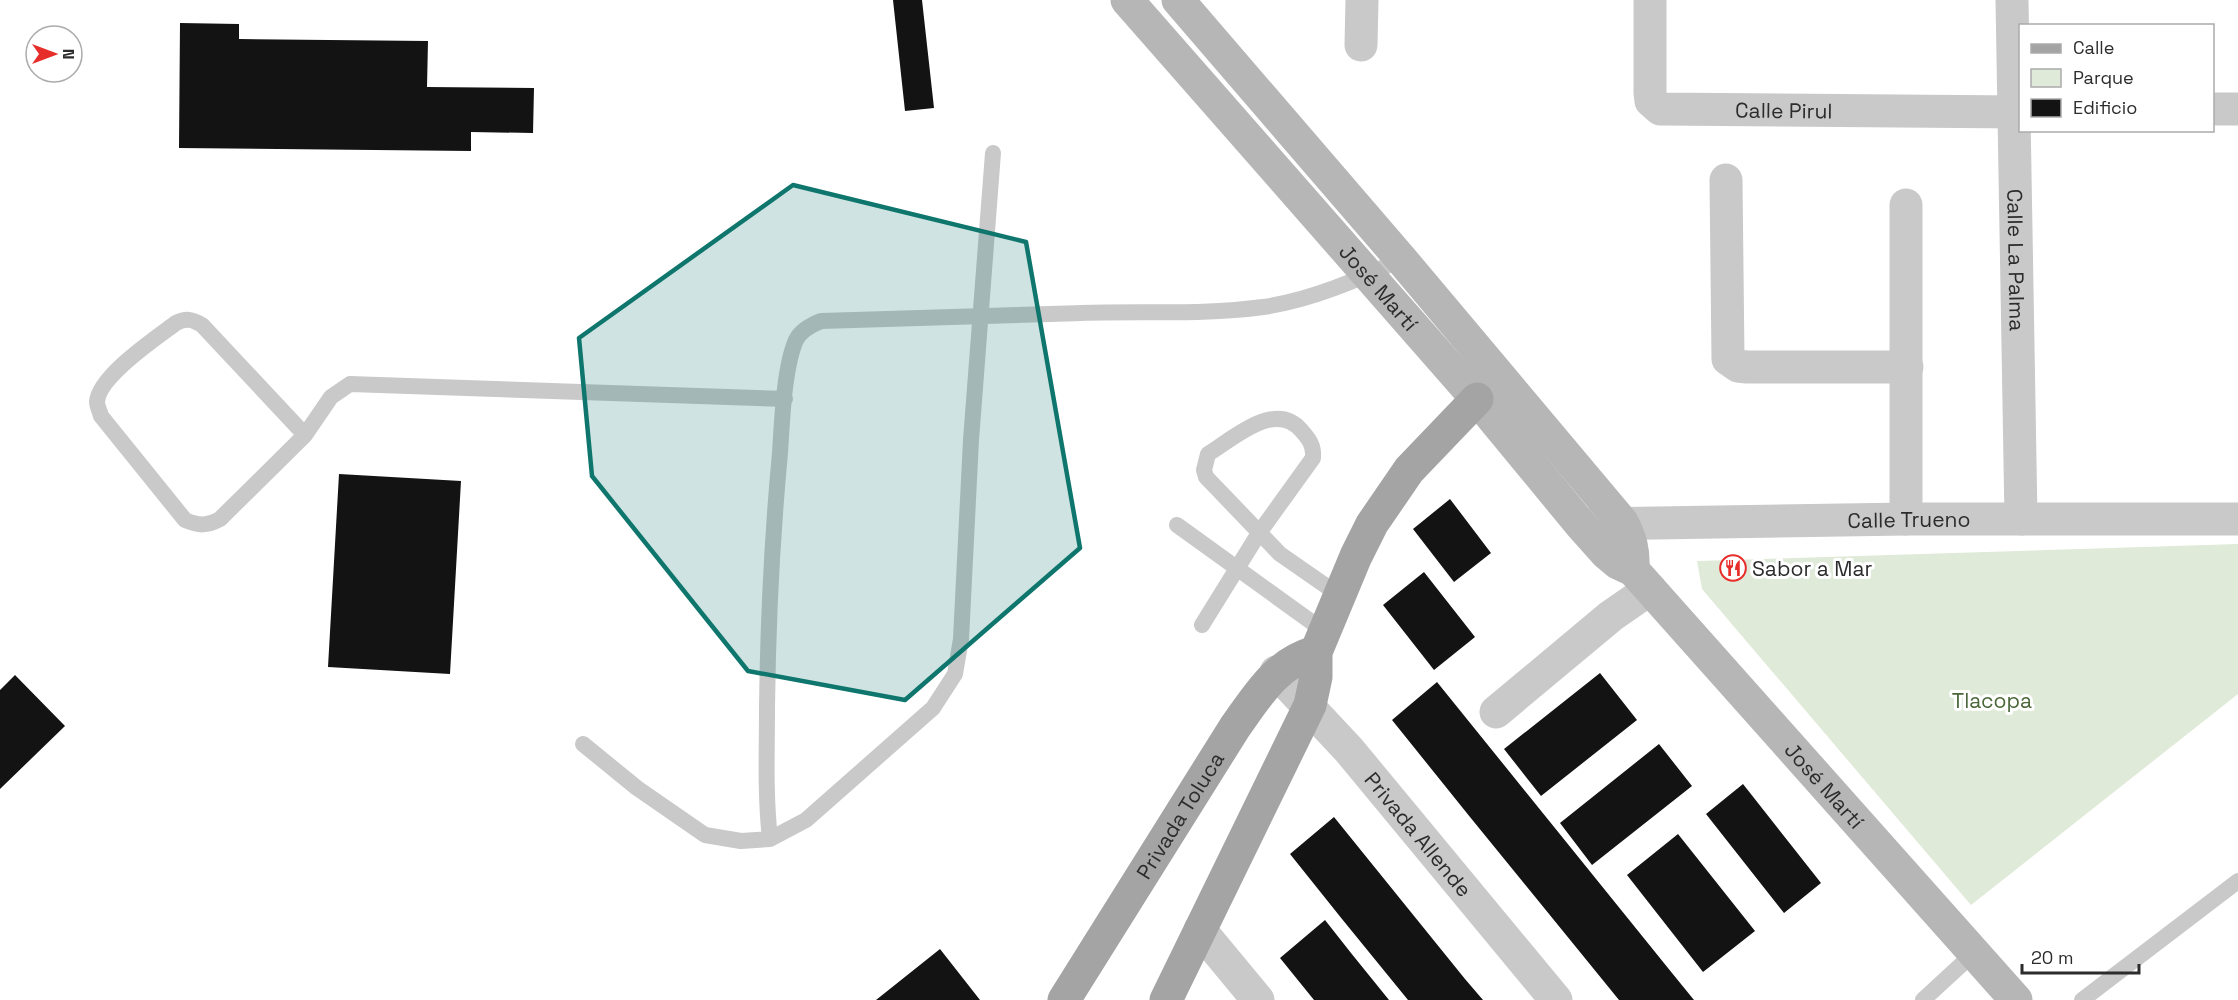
<svg xmlns="http://www.w3.org/2000/svg" width="2238" height="1000" viewBox="0 0 2238 1000" font-family="'Space Grotesk',sans-serif">
<style>
.green{fill:#e0ead8}
.building{fill:#131313}
.lines{fill:none;stroke-linecap:round;stroke-linejoin:round}
.lane{stroke:#c9c9c9;stroke-width:16}
.street{stroke:#c9c9c9;stroke-width:33}
.secondary{stroke:#b6b6b6;stroke-width:33}
.primary{stroke:#a4a4a4;stroke-width:33}
.marked{fill:#0f766e;fill-opacity:0.2;stroke:#0f766e;stroke-width:4.5;stroke-linejoin:round}
.labels{text-anchor:middle;dominant-baseline:central;stroke-width:6;stroke-linejoin:round;paint-order:stroke}
.street-label{font-size:21px;fill:#2c2c2c;stroke:#fff}
.poi-label{font-size:21px;fill:#2c2c2c;stroke:#fff;text-anchor:start}
.park-label{font-size:21px;fill:#4a6739;stroke:#fff}
</style>
<rect width="100%" height="100%" fill="#fff"/>
<!-- green -->
<path class="green" d="M2238 544V694L1971 905 1702 589 1697 561Z"/>
<!-- building -->
<path class="building" d="M893 0H922L934 108 905 111Z
M180 23 239 24V39L428 41 427 87 534 88 533 133 471 132V151L179 148Z
M339 474 461 481 450 674 328 667Z
M1450 499 1491 553 1454 582 1413 529Z
M1424 572 1475 637 1434 670 1383 605Z
M1600 673 1637 720 1541 796 1504 749Z
M15 675 65 726 0 789V690Z
M1437 682 1672 973 1694 1000H1619L1470 817 1392 720Z
M1659 744 1692 786 1592 865 1560 823Z
M1743 784 1821 883 1784 913 1706 814Z
M1334 817 1465 979 1483 1000H1408L1342 919 1290 854Z
M1678 834 1755 931 1703 972 1627 875Z
M1325 920 1351 953 1389 1000H1314L1280 958Z
M940 949 980 1000H876Z"/>
<g class="lines">
<!-- lane -->
<path class="lane" d="M993 153 971 440 961 639 955 674 933 708 806 820 770 839C765 795 767 751 767 707 768 622 772 538 780 453 782 422 784 367 796 340 801 330 811 325 821 321 907 318 994 315 1081 313 1141 311 1204 315 1263 307 1311 300 1358 280 1401 259
M305 435 202 325C192 319 186 318 176 323 156 338 98 377 97 402 97 406 100 412 101 416L185 520C199 526 207 526 220 519L305 435 331 397 350 384 785 399
M1177 525 1324 631
M1202 625 1259 533 1313 458C1314 445 1309 439 1301 430 1275 400 1234 438 1208 454L1204 470 1206 477 1280 554 1339 595
M583 744 637 788 705 835 741 841 770 839
M1923 1000 1975 952
M2082 1000 2238 881"/>
<!-- street -->
<g class="street">
<path id="s1" d="M1650 0V93L1651 101 1660 109 2020 112"/>
<path id="s2" d="M2012 0 2021 519"/>
<path d="M1361 45 1362 0"/>
<path d="M2212 109H2238"/>
<path d="M1726 180 1728 359 1738 366 1747 367H1907"/>
<path d="M1906 519V205"/>
<path id="s3" d="M1594 524 1906 519H2238"/>
<path id="s4" d="M1276 672 1349 750 1556 1000"/>
<path d="M1496 712 1611 616 1650 589"/>
<path d="M1200 930 1258 1000"/>
</g>
<!-- secondary -->
<g class="secondary">
<path id="s5" d="M1127 0 1477 399 1581 525 1606 553 1618 563 1633 570 2016 1000"/>
<path d="M1178 0 1401 259 1622 522C1631 539 1634 551 1633 570"/>
</g>
<!-- primary -->
<g class="primary">
<path id="s6" d="M1064 1000 1235 727C1258 695 1276 663 1316 652"/>
<path d="M1166 1000 1310 705 1316 677V652L1356 556 1372 524 1409 470 1477 399"/>
</g>
</g>
<!-- marked area -->
<path class="marked" d="M793 185 1026 242 1080 548 905 700 748 671 592 476 579 338Z"/>
<!-- icons -->
<defs>
<g id="restaurant-ring" transform="scale(1.35)"><circle r="9.5" fill="#fff" stroke="#e72d29" stroke-width="1.5"/><path d="M-5-6h1v4h1v-4h1v4h1v-4h1v5L-1.5 .5V6h-2V.5L-5-1ZM5-6V6H3V1.5H1.5Q1.5-4 5-6Z" fill="#e72d29"/></g>
</defs>
<g fill-rule="evenodd">
<use href="#restaurant-ring" x="1733" y="568"/>
</g>
<g class="labels">
<!-- street labels -->
<g class="street-label">
<text stroke="none"><textPath href="#s1" startOffset="237">Calle Pirul</textPath></text>
<text stroke="none"><textPath href="#s2" startOffset="260">Calle La Palma</textPath></text>
<text stroke="none"><textPath href="#s5" startOffset="382">José Martí</textPath></text>
<text stroke="none"><textPath href="#s3" startOffset="315">Calle Trueno</textPath></text>
<text stroke="none"><textPath href="#s5" startOffset="1052">José Martí</textPath></text>
<text stroke="none"><textPath href="#s6" startOffset="218">Privada Toluca</textPath></text>
<text stroke="none"><textPath href="#s4" startOffset="216">Privada Allende</textPath></text>
</g>
<!-- poi labels -->
<g class="poi-label">
<text x="1752" y="568">Sabor a Mar</text>
</g>
<!-- park labels -->
<g class="park-label">
<text x="1992" y="700">Tlacopa</text>
</g>
</g>
<!-- legend -->
<rect x="2019" y="24" width="195" height="108" fill="#ffffff" stroke="#ababab" stroke-width="1.5"/>
<rect x="2031" y="44" width="30" height="9" fill="#a4a4a4" stroke="#ababab" stroke-width="1.5"/>
<text x="2073" y="54" font-size="18" fill="#2c2c2c">Calle</text>
<rect x="2031" y="69" width="30" height="18" fill="#e0ead8" stroke="#ababab" stroke-width="1.5"/>
<text x="2073" y="84" font-size="18" fill="#2c2c2c">Parque</text>
<rect x="2031" y="99" width="30" height="18" fill="#131313" stroke="#ababab" stroke-width="1.5"/>
<text x="2073" y="114" font-size="18" fill="#2c2c2c">Edificio</text>
<!-- north arrow -->
<g transform="translate(54 54) rotate(90)"><circle r="28" fill="#ffffff" stroke="#ababab" stroke-width="1.5"/>
<path d="M0-4.5L10 22L0 15L-10 22Z" fill="#e72d29"/>
<text y="-9" font-size="16" font-weight="bold" text-anchor="middle" fill="#2c2c2c">N</text>
</g>
<!-- scale -->
<path d="M2022 964v9h117v-9" fill="none" stroke="#2c2c2c" stroke-width="3"/>
<text x="2031" y="964" font-size="18" fill="#2c2c2c" stroke="#ffffff" stroke-width="4.5" paint-order="stroke">20 m</text>
</svg>
